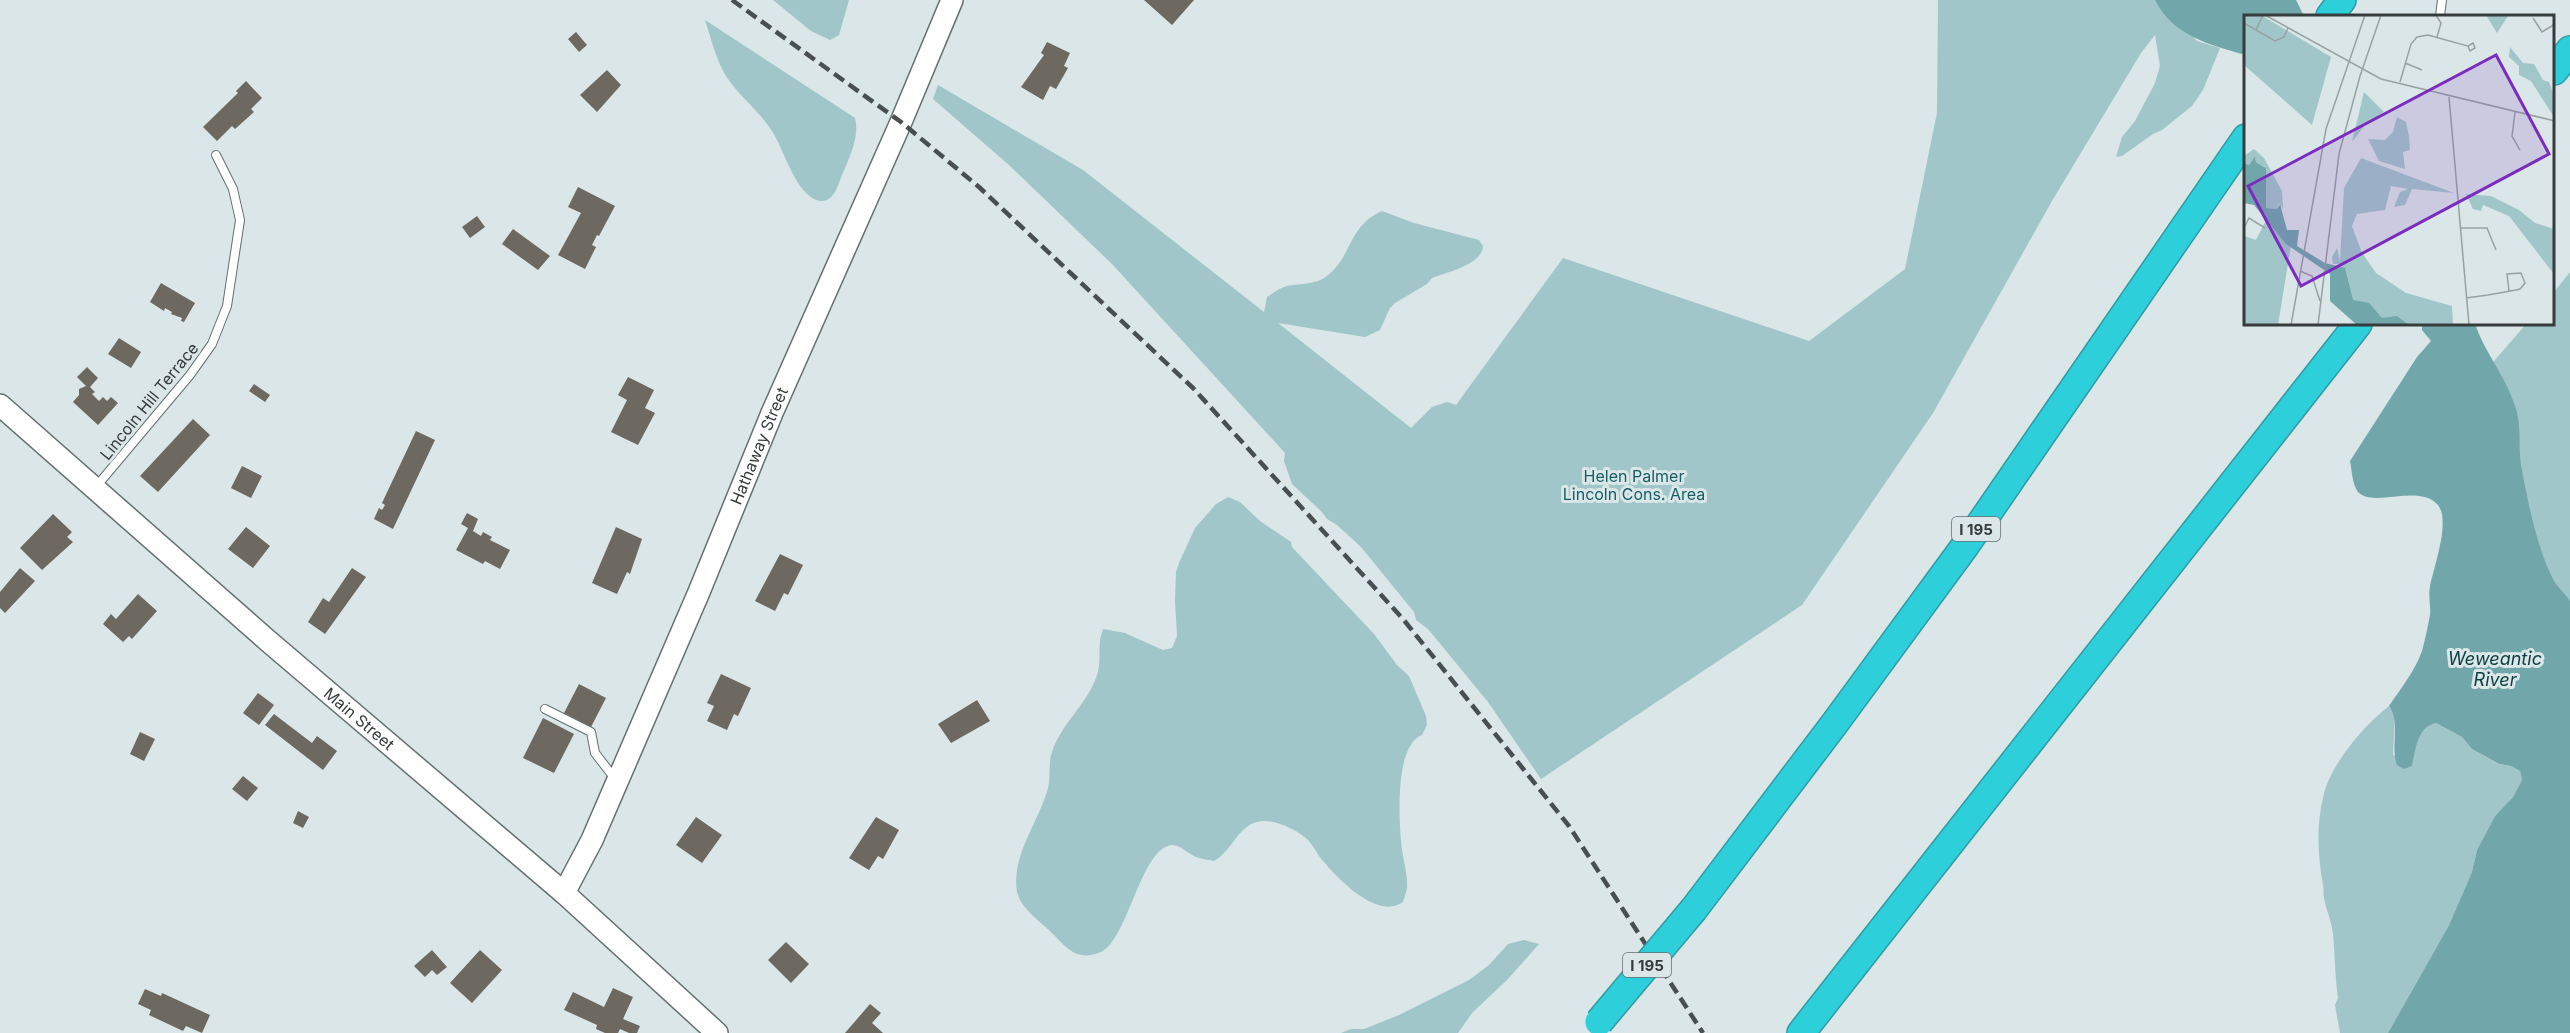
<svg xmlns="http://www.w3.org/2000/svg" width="2570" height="1033" viewBox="0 0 2570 1033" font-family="Inter,sans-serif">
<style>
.green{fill:#a1c6c9}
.water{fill:#71a6aa}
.building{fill:#6d6860}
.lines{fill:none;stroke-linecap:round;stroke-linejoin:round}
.lane-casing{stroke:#646f70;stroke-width:10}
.secondary-casing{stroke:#646f70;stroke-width:24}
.highway-casing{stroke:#309ba3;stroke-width:30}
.lane{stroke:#fff;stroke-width:8}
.secondary{stroke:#fff;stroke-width:21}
.highway{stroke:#2dcfda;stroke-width:27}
.rail{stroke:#494f50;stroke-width:4.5;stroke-dasharray:12 6;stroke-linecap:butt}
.highway-bridge-casing{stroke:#309ba3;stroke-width:30;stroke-linecap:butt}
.highway-bridge{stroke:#2dcfda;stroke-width:27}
.labels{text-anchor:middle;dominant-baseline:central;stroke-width:6;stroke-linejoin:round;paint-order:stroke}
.shield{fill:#dae6e7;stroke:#676e6f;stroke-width:1.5}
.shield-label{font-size:15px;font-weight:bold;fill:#363b3c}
.street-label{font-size:16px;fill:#363b3c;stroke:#dae6e7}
.park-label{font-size:16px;fill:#155f64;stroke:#dae6e7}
.water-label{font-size:18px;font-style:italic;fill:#0b3e42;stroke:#dae6e7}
.inset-road{fill:none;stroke:#98a2a3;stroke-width:1.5}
.view{fill:#7b2cbf;fill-opacity:0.15;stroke:#7b2cbf;stroke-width:3}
.inset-edge{fill:none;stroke:#363b3c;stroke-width:3}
</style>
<rect width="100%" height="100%" fill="#dae6e7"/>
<!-- green -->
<path class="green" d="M773 0H849L839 35 830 40 811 31Z
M1938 0H2156L2197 41 2220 48 2203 90 2192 106 2162 130 2153 134 2122 156 2116 157 2122 137 2135 121 2155 83 2160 66 2155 35 2141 53 2052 201 1933 413 1802 605 1541 779 1488 702 1428 629 1416 620 1414 612 1361 547 1337 525 1327 519 1322 512 1292 484 1284 461 1285 453 1112 264 1009 165 933 99 938 85 1083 170 1264 312 1267 297C1273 293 1280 288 1287 286 1301 283 1316 285 1327 276 1352 257 1348 226 1382 211L1414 223 1479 240 1483 246C1482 265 1447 272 1432 278L1427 284 1395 303 1390 308 1380 330 1365 337 1278 323 1411 428 1432 407 1447 402 1456 405 1563 258 1809 341 1905 269 1937 113Z
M705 20 855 118C860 137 849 158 842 175 838 185 834 202 821 201 799 199 786 157 777 140 765 115 741 99 726 76 716 60 711 38 705 20Z
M2570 272V623L2407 462 2526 324H2554V292Z
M1228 497 1240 502 1260 521 1291 542 1292 547 1374 634 1397 665 1409 676 1426 716 1427 725 1422 735C1395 745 1399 817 1401 841 1402 857 1408 873 1407 888 1406 893 1404 898 1403 902 1378 920 1340 881 1324 862 1318 856 1314 846 1308 840 1298 830 1276 820 1262 821 1238 823 1233 851 1214 861 1209 860 1202 859 1196 857 1188 854 1181 845 1172 845 1141 847 1128 940 1101 952 1079 961 1069 951 1055 936 1042 922 1021 910 1017 892 1011 855 1039 822 1048 788 1051 777 1048 763 1052 752 1061 724 1086 705 1096 678 1103 661 1096 648 1103 629L1125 633 1163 650 1172 648 1177 636 1175 601 1176 572 1179 563 1195 528 1216 504Z
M2389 706 2395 714 2393 755 2412 766C2416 750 2417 727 2436 723L2462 737 2472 749 2498 764 2511 766 2520 771 2522 780 2513 797 2495 816 2477 850 2472 872 2449 925 2388 1033H2340L2335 1005 2338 998C2335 977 2335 955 2333 934 2332 922 2326 910 2324 898 2323 894 2324 890 2323 885 2318 856 2316 827 2323 798 2329 766 2364 725 2389 706Z
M1524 940 1539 944 1507 980 1472 1013 1458 1033H1341L1351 1029H1364L1399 1015 1469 980 1489 965 1508 944Z"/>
<!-- water -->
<path class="water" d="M2155 0H2296L2304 16H2246V55C2210 45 2173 36 2155 0Z
M2422 324H2475C2485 353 2506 377 2515 406 2522 425 2518 445 2521 465 2528 502 2536 545 2553 579 2557 587 2565 593 2570 601V1033H2388L2449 925 2472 872 2477 850 2495 816 2513 797 2522 780 2520 771 2511 766 2499 764 2472 749 2462 737 2436 723C2417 727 2416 750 2412 766L2404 769 2397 765C2390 746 2401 722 2389 706 2401 688 2415 671 2422 651 2425 640 2428 626 2430 615 2431 606 2428 596 2430 587 2433 569 2452 519 2437 504 2418 484 2373 508 2358 492 2352 484 2352 470 2350 461L2417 357 2431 341 2422 330Z"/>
<!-- building -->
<path class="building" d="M1144 0H1194L1172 25Z
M576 32 587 45 579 52 568 39Z
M1047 42 1070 53 1064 66 1068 68 1056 89 1050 86 1043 100 1021 87 1044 55 1041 53Z
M607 70 621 85 597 112 580 95Z
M246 81 262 98 251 109 254 112 235 129 232 126 217 141 203 127 238 93 236 91Z
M578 187 615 206 599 236 597 235 592 245 596 247 585 269 558 255 581 213 568 207Z
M477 216 485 227 470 238 462 227Z
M513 229 550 256 538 270 502 244Z
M161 283 195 303 184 322 181 321 182 318 171 314 172 312 165 308 164 311 150 302Z
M119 338 141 352 131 368 108 354Z
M87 367 98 378 90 387 95 392 92 394 99 401 103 397 107 401 111 397 118 403 98 425 73 402 79 395V389L86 386 77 377Z
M628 377 654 390 645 408 655 413 638 445 611 432 627 400 618 395Z
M254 384 270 395 265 402 249 391Z
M193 419 210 435 158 492 140 476Z
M416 431 435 440 393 529 374 519 379 508 382 510 385 505 382 503Z
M242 466 262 476 251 498 231 488Z
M467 513 478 519 473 531 481 536 483 532 492 537 490 540 510 550 500 569 485 561 483 564 456 550 468 528 461 524Z
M53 514 72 532 67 537 73 542 42 570 20 548Z
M246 527 270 546 253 568 228 549Z
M616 527 642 539 630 574 627 572 617 594 592 583Z
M780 554 803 565 788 595 784 593 775 611 755 601Z
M20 568 35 581 5 613 0 608V592Z
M352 568 366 577 325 634 308 622 323 598 329 602Z
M138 594 157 611 132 639 129 636 123 642 103 624 111 614 116 619Z
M721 674 751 688 738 716 734 714 727 730 707 721 714 706 707 703Z
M579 684 606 698 591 727 564 713Z
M258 693 274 705 259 725 243 713Z
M977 700 990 721 951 743 938 724Z
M274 714 312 743 317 736 337 751 323 770 265 725Z
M543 718 574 734 554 773 523 758Z
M140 732 155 739 144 761 130 754Z
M243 776 258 788 247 801 232 789Z
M298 811 309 817 303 828 293 823Z
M696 817 722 835 702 863 676 845Z
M876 817 899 830 883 859 878 856 869 870 849 858Z
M786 942 809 964 791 983 768 960Z
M432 950 447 967 437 975 432 970 425 977 414 966Z
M480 950 502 970 472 1003 450 983Z
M613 988 633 997 623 1019 640 1026 637 1033H629L620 1029 618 1033H605L596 1029 597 1025 564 1010 573 992 604 1007Z
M145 989 161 996 162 993 210 1015 202 1033 186 1026 183 1031 149 1015 151 1010 138 1004Z
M870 1004 881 1013 872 1023 883 1033H845Z"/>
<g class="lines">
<!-- lane casing -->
<g class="lane-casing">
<path id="lane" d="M2440 16 2442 0
M95 488 190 375 212 344 227 306 240 220 233 189 216 155
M545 709 591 732 595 753 616 780"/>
</g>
<!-- secondary casing -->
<g class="secondary-casing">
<g id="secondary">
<path id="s1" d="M0 405 267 640 564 893 717 1033"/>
<path id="s2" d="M564 893 592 840 699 592 772 413 901 122 952 0"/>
</g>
</g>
<!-- highway casing -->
<g class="highway-casing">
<path id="highway" d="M2330 16 2342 0
M2554 71 2570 50
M1694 909 1835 723 1965 546 2246 138
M1801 1033 2358 324"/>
</g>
<!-- lane -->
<use href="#lane" class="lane"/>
<!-- secondary -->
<use href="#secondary" class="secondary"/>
<!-- highway -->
<use href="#highway" class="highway"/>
<!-- rail -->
<path class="rail" d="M732 0 901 122 979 187 1193 388 1403 619 1569 826 1703 1033"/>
<!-- highway-bridge casing -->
<g class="highway-bridge-casing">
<path id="highway-bridge" d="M1599 1022 1694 909"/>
</g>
<!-- highway-bridge -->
<use href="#highway-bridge" class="highway-bridge"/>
</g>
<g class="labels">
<!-- shield labels -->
<g class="shield">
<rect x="1952" y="517" width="48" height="24" rx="4.5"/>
<rect x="1623" y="953" width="48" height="24" rx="4.5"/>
</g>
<g class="shield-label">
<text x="1976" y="529">I 195</text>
<text x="1647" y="965">I 195</text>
</g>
<!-- street labels -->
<g class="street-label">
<text transform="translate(149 401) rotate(-51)">Lincoln Hill Terrace</text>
<text stroke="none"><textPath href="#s2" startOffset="488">Hathaway Street</textPath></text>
<text stroke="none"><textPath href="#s1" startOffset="477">Main Street</textPath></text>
</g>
<!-- park labels -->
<g class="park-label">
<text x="1634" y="476">Helen Palmer<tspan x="1634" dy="18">Lincoln Cons. Area</tspan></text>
</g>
<!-- water labels -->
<g class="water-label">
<text x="2495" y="658">Weweantic<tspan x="2495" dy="21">River</tspan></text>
</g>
</g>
<!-- overview -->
<g transform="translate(2244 15)">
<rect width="310" height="310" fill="#dae6e7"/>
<path d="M0 0H17L87 42 68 110 0 50ZM242 0H264V1L253 18ZM266 32 279 48 290 49 299 65 305 67 310 80V102L287 66 275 60V51L265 42ZM120 77 140 97 121 110 108 127ZM153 102 162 107 165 121 166 135 159 137 161 154 135 146 124 124 141 125 149 117ZM10 134 20 143 38 176 39 194 35 188 33 194 22 193 21 152 12 147 11 141 5 150 0 148V141ZM117 143 210 178 168 174 161 190 150 192 156 177 164 174 147 171 141 195 113 199 108 211 118 238 132 258 162 278 208 291 209 310H139L109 287 96 249H89L88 242 93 233 96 246 100 173ZM222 179 247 181 275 195 291 208 310 214V259L265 201 239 190 237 196 229 194ZM21 207 49 218 34 310H0V221L12 225Z" fill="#a1c6c9"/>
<path d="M11 141 12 147 22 153V193L33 194 36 189 43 215H55L53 231 81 248 101 253 109 285 125 288 138 303 153 301 165 310H113L86 286V259L42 229 10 190 0 188V148L5 150Z" fill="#71a6aa"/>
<path class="inset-road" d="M21 0 137 64 311 106M192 0 197 8 193 22M289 3 298 17 311 9M0 8 12 15 19 0M12 15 31 26 40 22 44 13M161 48 178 55M156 67 167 29 173 22 184 20 224 31 226 36 231 33 229 28 224 31M205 82 225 310M271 97 268 121 276 135M0 213 5 203 21 213M216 213H243L252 235M56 256 68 261 76 286M222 283 244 280 272 275 276 274 281 268 277 258 263 259 265 276M47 310 82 114 121 0M74 310 95 139 116 61 137 0"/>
<path class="view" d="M252 40 305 139 57 271 4 171Z"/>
<rect width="310" height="310" class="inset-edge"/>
</g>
</svg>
